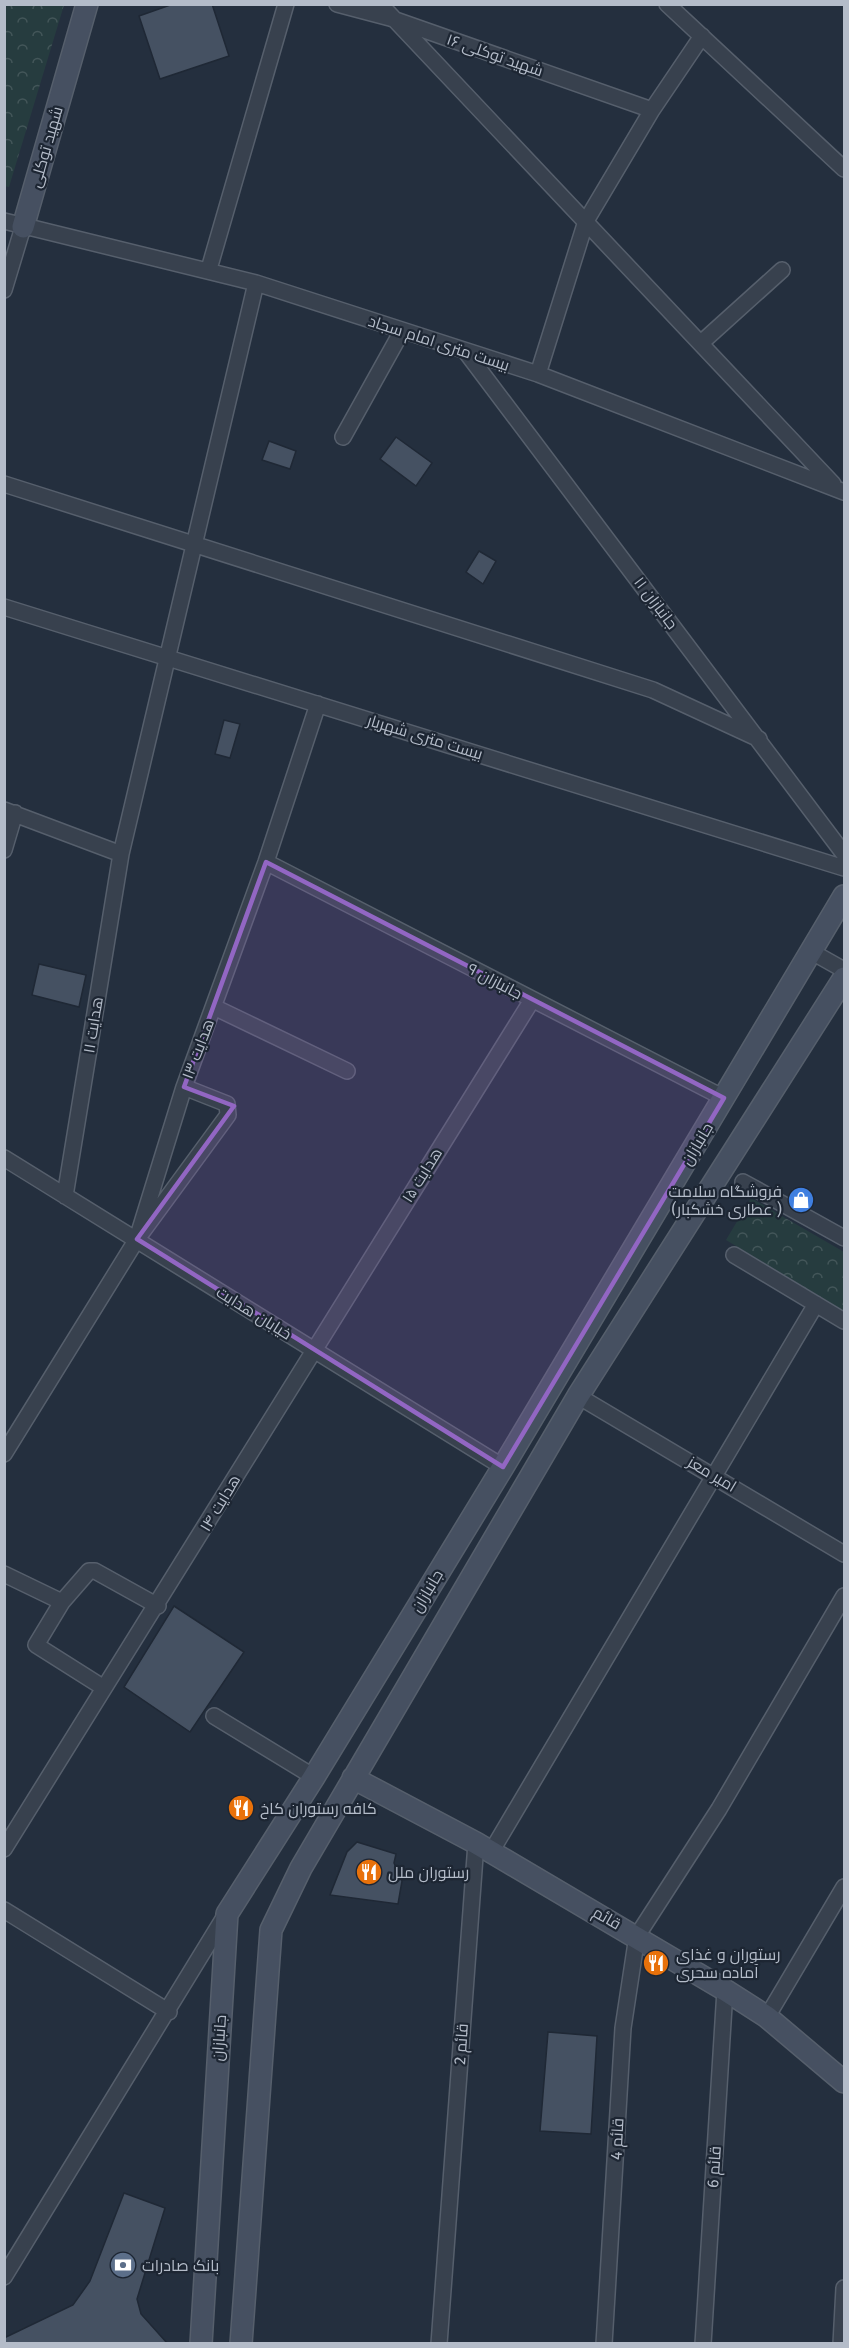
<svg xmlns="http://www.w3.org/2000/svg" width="849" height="2348" viewBox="0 0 849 2348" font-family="'Fira Sans',Cairo,sans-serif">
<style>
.park{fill:url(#park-crowns)}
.building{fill:#455162;stroke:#1f2835;stroke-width:1.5}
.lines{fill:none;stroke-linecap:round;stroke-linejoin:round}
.street-casing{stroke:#565f6c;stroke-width:18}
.secondary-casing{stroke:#565f6c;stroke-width:24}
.street{stroke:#38414e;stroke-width:15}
.secondary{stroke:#465061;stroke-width:21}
.marked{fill:#9266c3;fill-opacity:0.2;stroke:#9266c3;stroke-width:4.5;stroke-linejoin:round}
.labels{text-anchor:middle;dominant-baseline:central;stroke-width:4.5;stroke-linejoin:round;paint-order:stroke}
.street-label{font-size:16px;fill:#b4bcc9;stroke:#1d2633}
.poi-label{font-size:16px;fill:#b4bcc9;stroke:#1d2633;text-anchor:start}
</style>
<defs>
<pattern id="park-crowns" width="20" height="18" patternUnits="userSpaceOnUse" patternTransform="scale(1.5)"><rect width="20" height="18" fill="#263c3f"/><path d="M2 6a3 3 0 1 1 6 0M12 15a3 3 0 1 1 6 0" fill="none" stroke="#435659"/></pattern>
</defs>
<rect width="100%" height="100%" fill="#242f3e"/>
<!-- park -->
<path class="park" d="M4 5H64L9 187 4 186Z
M751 1198 844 1252V1311L726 1240Z"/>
<!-- building -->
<path class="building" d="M173 4H212L229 56 160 79 139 16Z
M396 437 432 463 416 486 380 459Z
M269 441 296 451 290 469 262 460Z
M479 551 496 561 483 584 466 572Z
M224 720 240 724 230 758 215 754Z
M39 964 86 975 79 1007 32 995Z
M174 1606 244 1652 190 1732 124 1687Z
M357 1842 396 1854 394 1863 402 1881 398 1904 330 1895 347 1852Z
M548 2032 597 2036 591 2134 540 2131Z
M124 2193 165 2208 137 2299 141 2314 167 2343H4V2338L73 2305 90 2281Z"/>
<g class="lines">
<!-- street casing -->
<g class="street-casing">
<path id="street" d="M337 4 390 18 652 110
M380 4 833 484
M667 4 844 169
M4 221 256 283 538 374 844 492
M209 269 286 4
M4 290 23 227
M701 343 782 270
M466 352 844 854
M538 374 586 221 652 110 702 36
M343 437 402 331
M4 484 653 690 759 739
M4 607 844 868
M4 810 121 854
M4 850 15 813
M266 862 724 1098
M812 952 844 970
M214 1007 347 1071
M4 1158 503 1467
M743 1182 844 1238
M65 1196 121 854 256 283
M137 1239 184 1087 266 862 318 704
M734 1255 844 1321
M578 1396 844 1554
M4 1454 137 1239 228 1115 227 1104 184 1087
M4 1574 62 1602
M104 1688 36 1645 62 1602 89 1571H95L158 1606
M214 1716 314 1777
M4 1849 532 1000
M491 1852 816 1304
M4 1910 169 2012
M767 2017 844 1887
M4 2277 225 1916
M439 2344 476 1843
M604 2344 623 2028 637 1936 719 1809 844 1596
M703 2344 725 1990
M841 2344 844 2288"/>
</g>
<!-- secondary casing -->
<g class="secondary-casing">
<path id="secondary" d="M23 227 87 4
M353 1778 476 1843 725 1990 767 2017 844 2082
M201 2344 227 1914 314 1777 503 1467 844 896
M241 2344 271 1930 301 1868 578 1396 844 978"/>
</g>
<!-- street -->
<use href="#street" class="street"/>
<!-- secondary -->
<use href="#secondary" class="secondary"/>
</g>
<!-- marked area -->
<path class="marked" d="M266 862 724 1098 503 1467 137 1239 234 1106 184 1087Z"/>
<!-- icons -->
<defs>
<g id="shop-disc" transform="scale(1.35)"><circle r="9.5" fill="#3f7fe0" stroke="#1d2633"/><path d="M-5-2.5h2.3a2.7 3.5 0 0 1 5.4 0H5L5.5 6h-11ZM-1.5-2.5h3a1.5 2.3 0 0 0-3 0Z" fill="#fff"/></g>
<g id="restaurant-disc" transform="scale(1.35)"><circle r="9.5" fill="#e8710a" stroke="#1d2633"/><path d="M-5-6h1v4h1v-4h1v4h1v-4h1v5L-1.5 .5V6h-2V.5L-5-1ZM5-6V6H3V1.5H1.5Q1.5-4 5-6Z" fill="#fff"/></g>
<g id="bank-disc" transform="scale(1.35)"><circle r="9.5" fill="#5c6f8a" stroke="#1d2633"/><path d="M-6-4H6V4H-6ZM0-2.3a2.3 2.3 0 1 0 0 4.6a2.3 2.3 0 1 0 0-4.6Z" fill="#fff"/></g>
</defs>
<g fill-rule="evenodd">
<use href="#shop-disc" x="801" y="1200"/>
<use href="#restaurant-disc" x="241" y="1808"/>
<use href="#restaurant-disc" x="369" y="1872"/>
<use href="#restaurant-disc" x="656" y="1963"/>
<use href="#bank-disc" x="123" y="2265"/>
</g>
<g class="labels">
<!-- street labels -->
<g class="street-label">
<text transform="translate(495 55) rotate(19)">شهید توکلی ۱۶</text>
<text transform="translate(46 147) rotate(-74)">شهید توکلی</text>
<text transform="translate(439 343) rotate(18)">بیست متری امام سجاد</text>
<text transform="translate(656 603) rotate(53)">جانبازان ۱۱</text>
<text transform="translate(425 737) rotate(17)">بیست متری شهریار</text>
<text transform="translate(495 981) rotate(28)">جانبازان ۹</text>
<text transform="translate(93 1025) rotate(-81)">هدایت ۱۱</text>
<text transform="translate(198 1049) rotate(-69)">هدایت ۱۳</text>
<text transform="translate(697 1144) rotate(-59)">جانبازان</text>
<text transform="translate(422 1175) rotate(-58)">هدایت ۱۵</text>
<text transform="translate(254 1313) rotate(32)">خیابان هدایت</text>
<text transform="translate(712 1474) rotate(31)">امیر معز</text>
<text transform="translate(220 1503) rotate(-59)">هدایت ۱۴</text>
<text transform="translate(427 1591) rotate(-59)">جانبازان</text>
<text transform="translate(607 1918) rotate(30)">قائم</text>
<text transform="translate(219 2038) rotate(-86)">جانبازان</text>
<text transform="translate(461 2044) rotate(-86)">قائم 2</text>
<text transform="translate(617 2139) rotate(-87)">قائم 4</text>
<text transform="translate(714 2167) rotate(-86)">قائم 6</text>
</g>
<!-- poi labels -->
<g class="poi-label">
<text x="782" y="1191" text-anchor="end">فروشگاه سلامت<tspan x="782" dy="18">(عطاری خشکبار )</tspan></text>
<text x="260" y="1808">کافه رستوران کاخ</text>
<text x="388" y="1872">رستوران ملل</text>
<text x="676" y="1954">رستوران و غذای<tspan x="676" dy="18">آماده سحری</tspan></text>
<text x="142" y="2265">بانک صادرات</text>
</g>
</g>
<!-- border -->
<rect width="849" height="2348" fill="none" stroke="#b4bcc9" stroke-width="12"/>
</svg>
